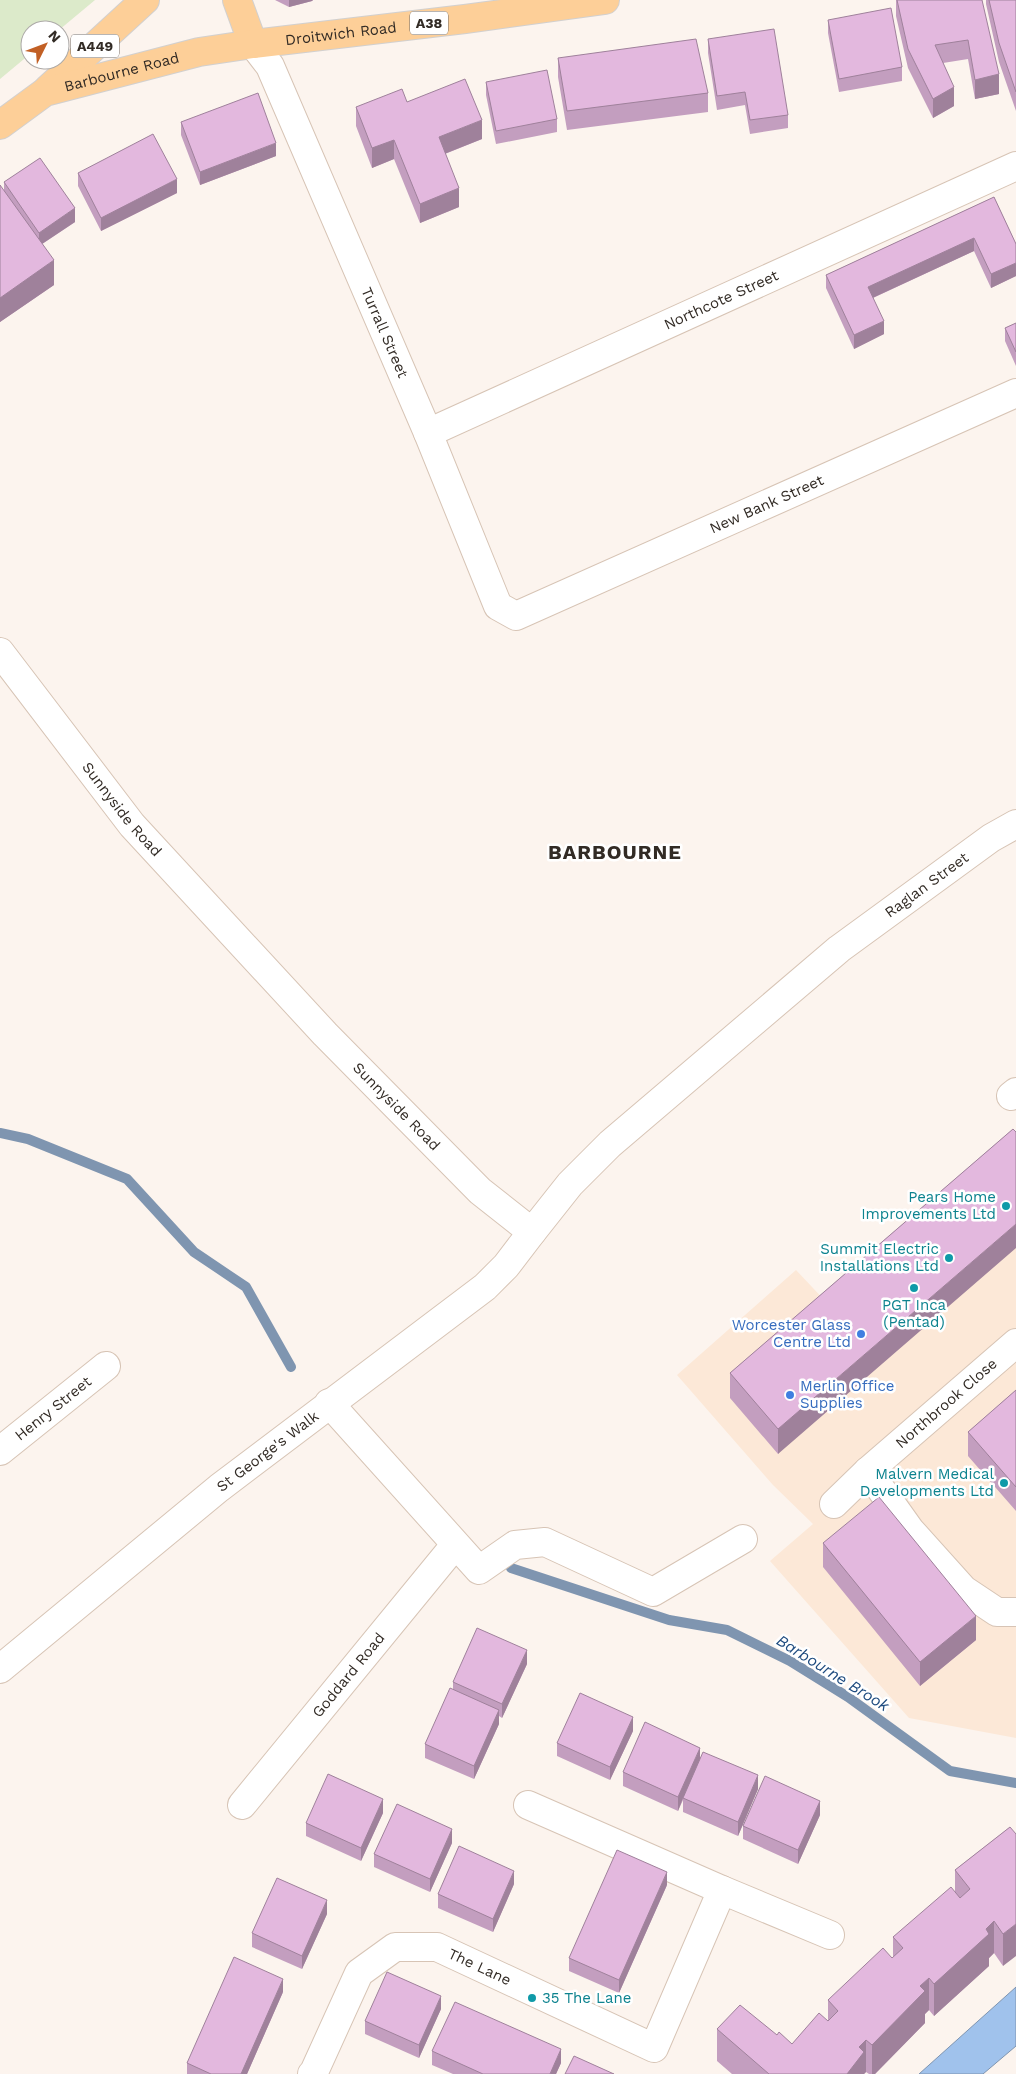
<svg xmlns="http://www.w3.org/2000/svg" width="1016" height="2074" viewBox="0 0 1016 2074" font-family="'Work Sans',sans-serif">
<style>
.built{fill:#fce8d7}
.green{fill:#dceaca}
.water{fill:#a0c2ec;stroke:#7f95b0}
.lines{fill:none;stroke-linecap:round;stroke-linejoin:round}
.stream{stroke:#7f95b0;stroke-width:10}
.minor-casing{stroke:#d7c4b5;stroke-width:30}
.primary-casing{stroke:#d2d0cf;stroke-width:30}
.minor{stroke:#fff;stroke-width:28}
.primary{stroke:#fdcf98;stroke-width:28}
.wall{fill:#c39ebf}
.shaded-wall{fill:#9f819b}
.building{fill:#e3b8de;stroke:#9f819b}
.culture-dot{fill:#0f9aa8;stroke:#fff;stroke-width:2}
.shop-dot{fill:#3f7fe0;stroke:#fff;stroke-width:2}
.labels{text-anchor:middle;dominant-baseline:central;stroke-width:5;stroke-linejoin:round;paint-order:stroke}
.shield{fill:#fff;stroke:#706b66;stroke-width:1}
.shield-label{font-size:14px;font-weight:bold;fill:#322b25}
.street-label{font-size:15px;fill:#322b25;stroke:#fff}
.culture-label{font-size:15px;fill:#0d838f;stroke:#fff;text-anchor:end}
.shop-label{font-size:15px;fill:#366cbe;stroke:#fff;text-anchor:end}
.water-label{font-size:16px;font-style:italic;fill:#1e4b7f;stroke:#fff}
.district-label{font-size:20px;font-weight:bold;letter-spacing:1px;fill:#322b25;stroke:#fff}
</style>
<rect width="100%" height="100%" fill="#fcf4ee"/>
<!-- built -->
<path class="built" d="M1016 1141V1738L909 1718 770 1561 813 1524 773 1485 677 1375 796 1270 829 1305Z"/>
<!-- green -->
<path class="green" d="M0 0H95L59 30H30V54L0 79Z"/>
<!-- water -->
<path class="water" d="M1016 1987V2046L983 2074H919Z"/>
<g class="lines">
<!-- stream -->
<path class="stream" d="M0 1133 28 1139 127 1179 194 1252 246 1287 291 1367
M511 1568 669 1620 727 1630 790 1661 848 1697 950 1771 1016 1783"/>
<!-- minor casing -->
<g class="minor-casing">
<g id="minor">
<path id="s1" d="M253 44 270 66 428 433 498 606 516 616 1016 393"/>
<path id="s2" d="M428 433 1016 166"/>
<path id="s3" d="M0 652 132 825 325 1034 480 1191 532 1232 570 1184 610 1144 839 949 991 838 1016 824"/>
<path d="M1011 1096 1016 1092"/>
<path d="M329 1403 479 1570 515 1545 545 1542 653 1592 743 1539"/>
<path id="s4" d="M0 1451 106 1366"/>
<path d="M868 1471 910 1530 964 1590 997 1612H1016"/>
<path id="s5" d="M834 1504 868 1471 1016 1343"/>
<path id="s6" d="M0 1669 219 1488 485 1287 506 1266 532 1232"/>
<path id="s7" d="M242 1805 455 1545"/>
<path d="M722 1890 830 1935"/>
<path id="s8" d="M312 2074 314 2072 359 1973 395 1947H437L654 2048 722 1890 528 1805"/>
</g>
</g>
<!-- primary casing -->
<g class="primary-casing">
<g id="primary">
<path d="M237 0 253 44"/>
<path d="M48 89 145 0"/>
<path id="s9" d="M0 125 45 92 199 52 253 44 465 19 605 0"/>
</g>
</g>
<!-- minor -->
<use href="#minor" class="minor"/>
<!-- primary -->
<use href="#primary" class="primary"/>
</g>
<!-- wall -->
<path class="wall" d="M275 0H313L312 1 289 7Z
M896 0H982L999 94 975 99 968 59 943 63 954 106 933 118 908 68 896 16Z
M986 0H1016V111L999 62 986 4Z
M828 20 902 67V81L839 92 828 33Z
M708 39 788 115V128L750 134 745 105 717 110 708 53Z
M558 58 708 93V112L567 130 558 77Z
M486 82 557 119V132L496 144 486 95Z
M356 107 482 139 445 154 459 207 420 223 394 159 372 168 356 126Z
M181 122 276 156 200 185 181 135Z
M78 173 177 193 101 231 78 186Z
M4 182 75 222 42 244 54 285 0 322V185L4 192Z
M994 197 1016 244V276L991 288 974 251 873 298 884 334 854 349 826 288V275Z
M1016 323V366L1005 341V328Z
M1013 1129 778 1454 730 1398V1373Z
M1016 1390V1511L968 1456V1432Z
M823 1543 976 1640 920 1686 823 1567Z
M527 1664 502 1718 499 1716V1724L474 1779 425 1758V1744L453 1690V1682Z
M633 1731 610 1780 557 1756V1743Z
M700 1758 758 1789 738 1836 683 1812V1800L678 1811 623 1786V1772Z
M383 1813 361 1861 306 1836V1823Z
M820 1815 798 1864 743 1839V1826Z
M1010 1827 1003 1966 994 1953 989 1958V1966L934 2016 929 2010 925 2014V2023L875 2074H869L866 2072 864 2074H732L717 2061V2029L777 2035 792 2044 828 2021V2000L893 1957V1937L955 1892V1870Z
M452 1843 430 1892 374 1867V1854Z
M514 1884 493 1932 438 1908V1894Z
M667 1885 619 1993 569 1971V1958Z
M327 1914 302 1969 252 1947V1933Z
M283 1992 247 2074H187V2063Z
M441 2009 419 2058 365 2034V2021Z
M432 2051 561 2063 556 2074H453L432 2065Z"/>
<!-- shaded-wall -->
<path class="shaded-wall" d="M289 0H313L312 1 289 7Z
M999 74V94L975 99V80Z
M954 87V106L933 118V99Z
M482 120V139L439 156V137Z
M394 140V159L372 168V148Z
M276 143V156L200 185V172Z
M177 179V193L101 231V218Z
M459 188V207L420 223V204Z
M75 208V222L39 246V233Z
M974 238V251L868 300V287Z
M54 260V285L0 322V298Z
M1016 263V276L991 288V274Z
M884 321V334L854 349V335Z
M1016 1224V1248L778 1454V1429Z
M976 1616V1640L920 1686V1662Z
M527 1650V1664L502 1718V1704Z
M499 1710V1724L474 1779V1766Z
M633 1717V1731L610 1780V1767Z
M700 1748V1761L683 1798 678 1811V1797Z
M758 1775V1789L738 1836V1822Z
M383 1799V1813L361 1861V1848Z
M820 1801V1815L798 1864V1850Z
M452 1829V1843L430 1892V1879Z
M514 1871V1884L493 1932V1919Z
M667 1872V1885L619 1993V1980Z
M327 1900V1914L302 1969V1956Z
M994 1921V1953L989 1958V1966L934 2016V1984Z
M1016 1924V1956L1003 1966V1934Z
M929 1978V2010L925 2014V2023L875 2074H872V2045L920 1986Z
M283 1979V1992L247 2074H241Z
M441 1996V2009L419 2058V2045Z
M866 2040V2072L864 2074H847L859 2047Z
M561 2049V2063L556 2074H550Z"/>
<!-- building -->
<path class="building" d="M897 0H982L999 74 975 80 968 40 935 45 954 87 933 99 908 49Z
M989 0H1016V92L999 43Z
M891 8 902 67 839 79 828 20Z
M774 29 788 115 750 120 745 92 717 96 708 39Z
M696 39 708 93 567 111 558 58Z
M547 70 557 119 496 131 486 82Z
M465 79 482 120 439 137 459 188 420 204 394 140 372 148 356 107 402 89 407 102Z
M258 93 276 143 200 172 181 122Z
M153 134 177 179 101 218 78 173Z
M40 158 75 208 39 233 4 182Z
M0 185 54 260 0 298Z
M994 197 1016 244V263L991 274 974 238 868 287 884 321 854 335 826 275Z
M1016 323V352L1005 328Z
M1013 1129 1016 1132V1224L778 1429 730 1373Z
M1016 1390V1487L968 1432Z
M879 1497 976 1616 920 1662 823 1543Z
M477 1628 527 1650 502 1704 453 1682Z
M450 1688 499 1710 474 1766 425 1744Z
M580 1693 633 1717 610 1767 557 1743Z
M645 1722 700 1748 678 1797 623 1772Z
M703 1752 758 1775 738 1822 683 1798Z
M328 1774 383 1799 361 1848 306 1823Z
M765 1776 820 1801 798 1850 743 1826Z
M397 1804 452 1829 430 1879 374 1854Z
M1010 1827 1016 1834V1924L1003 1934 994 1921 986 1929 989 1934 934 1984 929 1978 920 1986 925 1991 872 2045 866 2040 859 2047 864 2052 847 2074H769L717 2029 740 2005 777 2035 779 2032 792 2044 819 2013 828 2021 838 2011 828 2000 883 1948 892 1958 903 1948 893 1937 951 1887 960 1898 970 1889 955 1870Z
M459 1846 514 1871 493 1919 438 1894Z
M617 1850 667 1872 619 1980 569 1958Z
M277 1878 327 1900 302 1956 252 1933Z
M234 1957 283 1979 241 2074H211L187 2063Z
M387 1972 441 1996 419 2045 365 2021Z
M455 2002 561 2049 550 2074H483L432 2051Z
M574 2056 614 2074H565Z"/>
<!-- markers -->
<g class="culture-dot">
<circle cx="1006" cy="1206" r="5"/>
<circle cx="949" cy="1258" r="5"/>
<circle cx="914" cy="1288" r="5"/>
<circle cx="1004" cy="1483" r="5"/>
<circle cx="532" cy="1998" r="5"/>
</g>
<g class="shop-dot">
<circle cx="861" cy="1334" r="5"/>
<circle cx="790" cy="1395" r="5"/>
</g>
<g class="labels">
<!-- shield labels -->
<g class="shield">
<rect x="410" y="11.5" width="38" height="23" rx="4"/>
<rect x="71" y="34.5" width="48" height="23" rx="4"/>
</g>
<g class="shield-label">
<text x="429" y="23">A38</text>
<text x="95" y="46">A449</text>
</g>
<!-- street labels -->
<g class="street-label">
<text stroke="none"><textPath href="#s9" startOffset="358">Droitwich Road</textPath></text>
<text stroke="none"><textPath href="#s9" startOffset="135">Barbourne Road</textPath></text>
<text stroke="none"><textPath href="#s2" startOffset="322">Northcote Street</textPath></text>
<text stroke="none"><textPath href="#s1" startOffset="318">Turrall Street</textPath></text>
<text stroke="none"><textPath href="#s1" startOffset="909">New Bank Street</textPath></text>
<text stroke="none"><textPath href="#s3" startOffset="199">Sunnyside Road</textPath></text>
<text stroke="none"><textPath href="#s3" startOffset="1316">Raglan Street</textPath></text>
<text stroke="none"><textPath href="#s3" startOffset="604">Sunnyside Road</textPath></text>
<text stroke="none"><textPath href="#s5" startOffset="151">Northbrook Close</textPath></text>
<text stroke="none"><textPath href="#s4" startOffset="68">Henry Street</textPath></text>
<text stroke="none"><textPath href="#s6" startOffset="345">St George's Walk</textPath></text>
<text stroke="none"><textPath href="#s7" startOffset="168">Goddard Road</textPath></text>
<text stroke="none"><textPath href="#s8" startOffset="245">The Lane</textPath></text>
</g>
<!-- culture labels -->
<g class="culture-label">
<text x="996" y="1197">Pears Home<tspan x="996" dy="17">Improvements Ltd</tspan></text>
<text x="939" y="1249">Summit Electric<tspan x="939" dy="17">Installations Ltd</tspan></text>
<text x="914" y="1305" text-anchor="middle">PGT Inca<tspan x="914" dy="17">(Pentad)</tspan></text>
<text x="994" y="1474">Malvern Medical<tspan x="994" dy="17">Developments Ltd</tspan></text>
<text x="542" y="1998" text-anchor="start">35 The Lane</text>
</g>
<!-- shop labels -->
<g class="shop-label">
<text x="851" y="1325">Worcester Glass<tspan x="851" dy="17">Centre Ltd</tspan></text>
<text x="800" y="1386" text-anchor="start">Merlin Office<tspan x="800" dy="17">Supplies</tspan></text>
</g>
<!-- water labels -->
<g class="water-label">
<text transform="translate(833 1673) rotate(32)">Barbourne Brook</text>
</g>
<!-- district labels -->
<g class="district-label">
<text x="615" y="852">BARBOURNE</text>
</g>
</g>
<!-- north arrow -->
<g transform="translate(45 45) rotate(48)"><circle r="24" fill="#ffffff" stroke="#adaaa8"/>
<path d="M0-4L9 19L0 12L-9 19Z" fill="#c26025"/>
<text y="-8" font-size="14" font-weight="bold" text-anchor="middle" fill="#322b25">N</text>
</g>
</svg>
